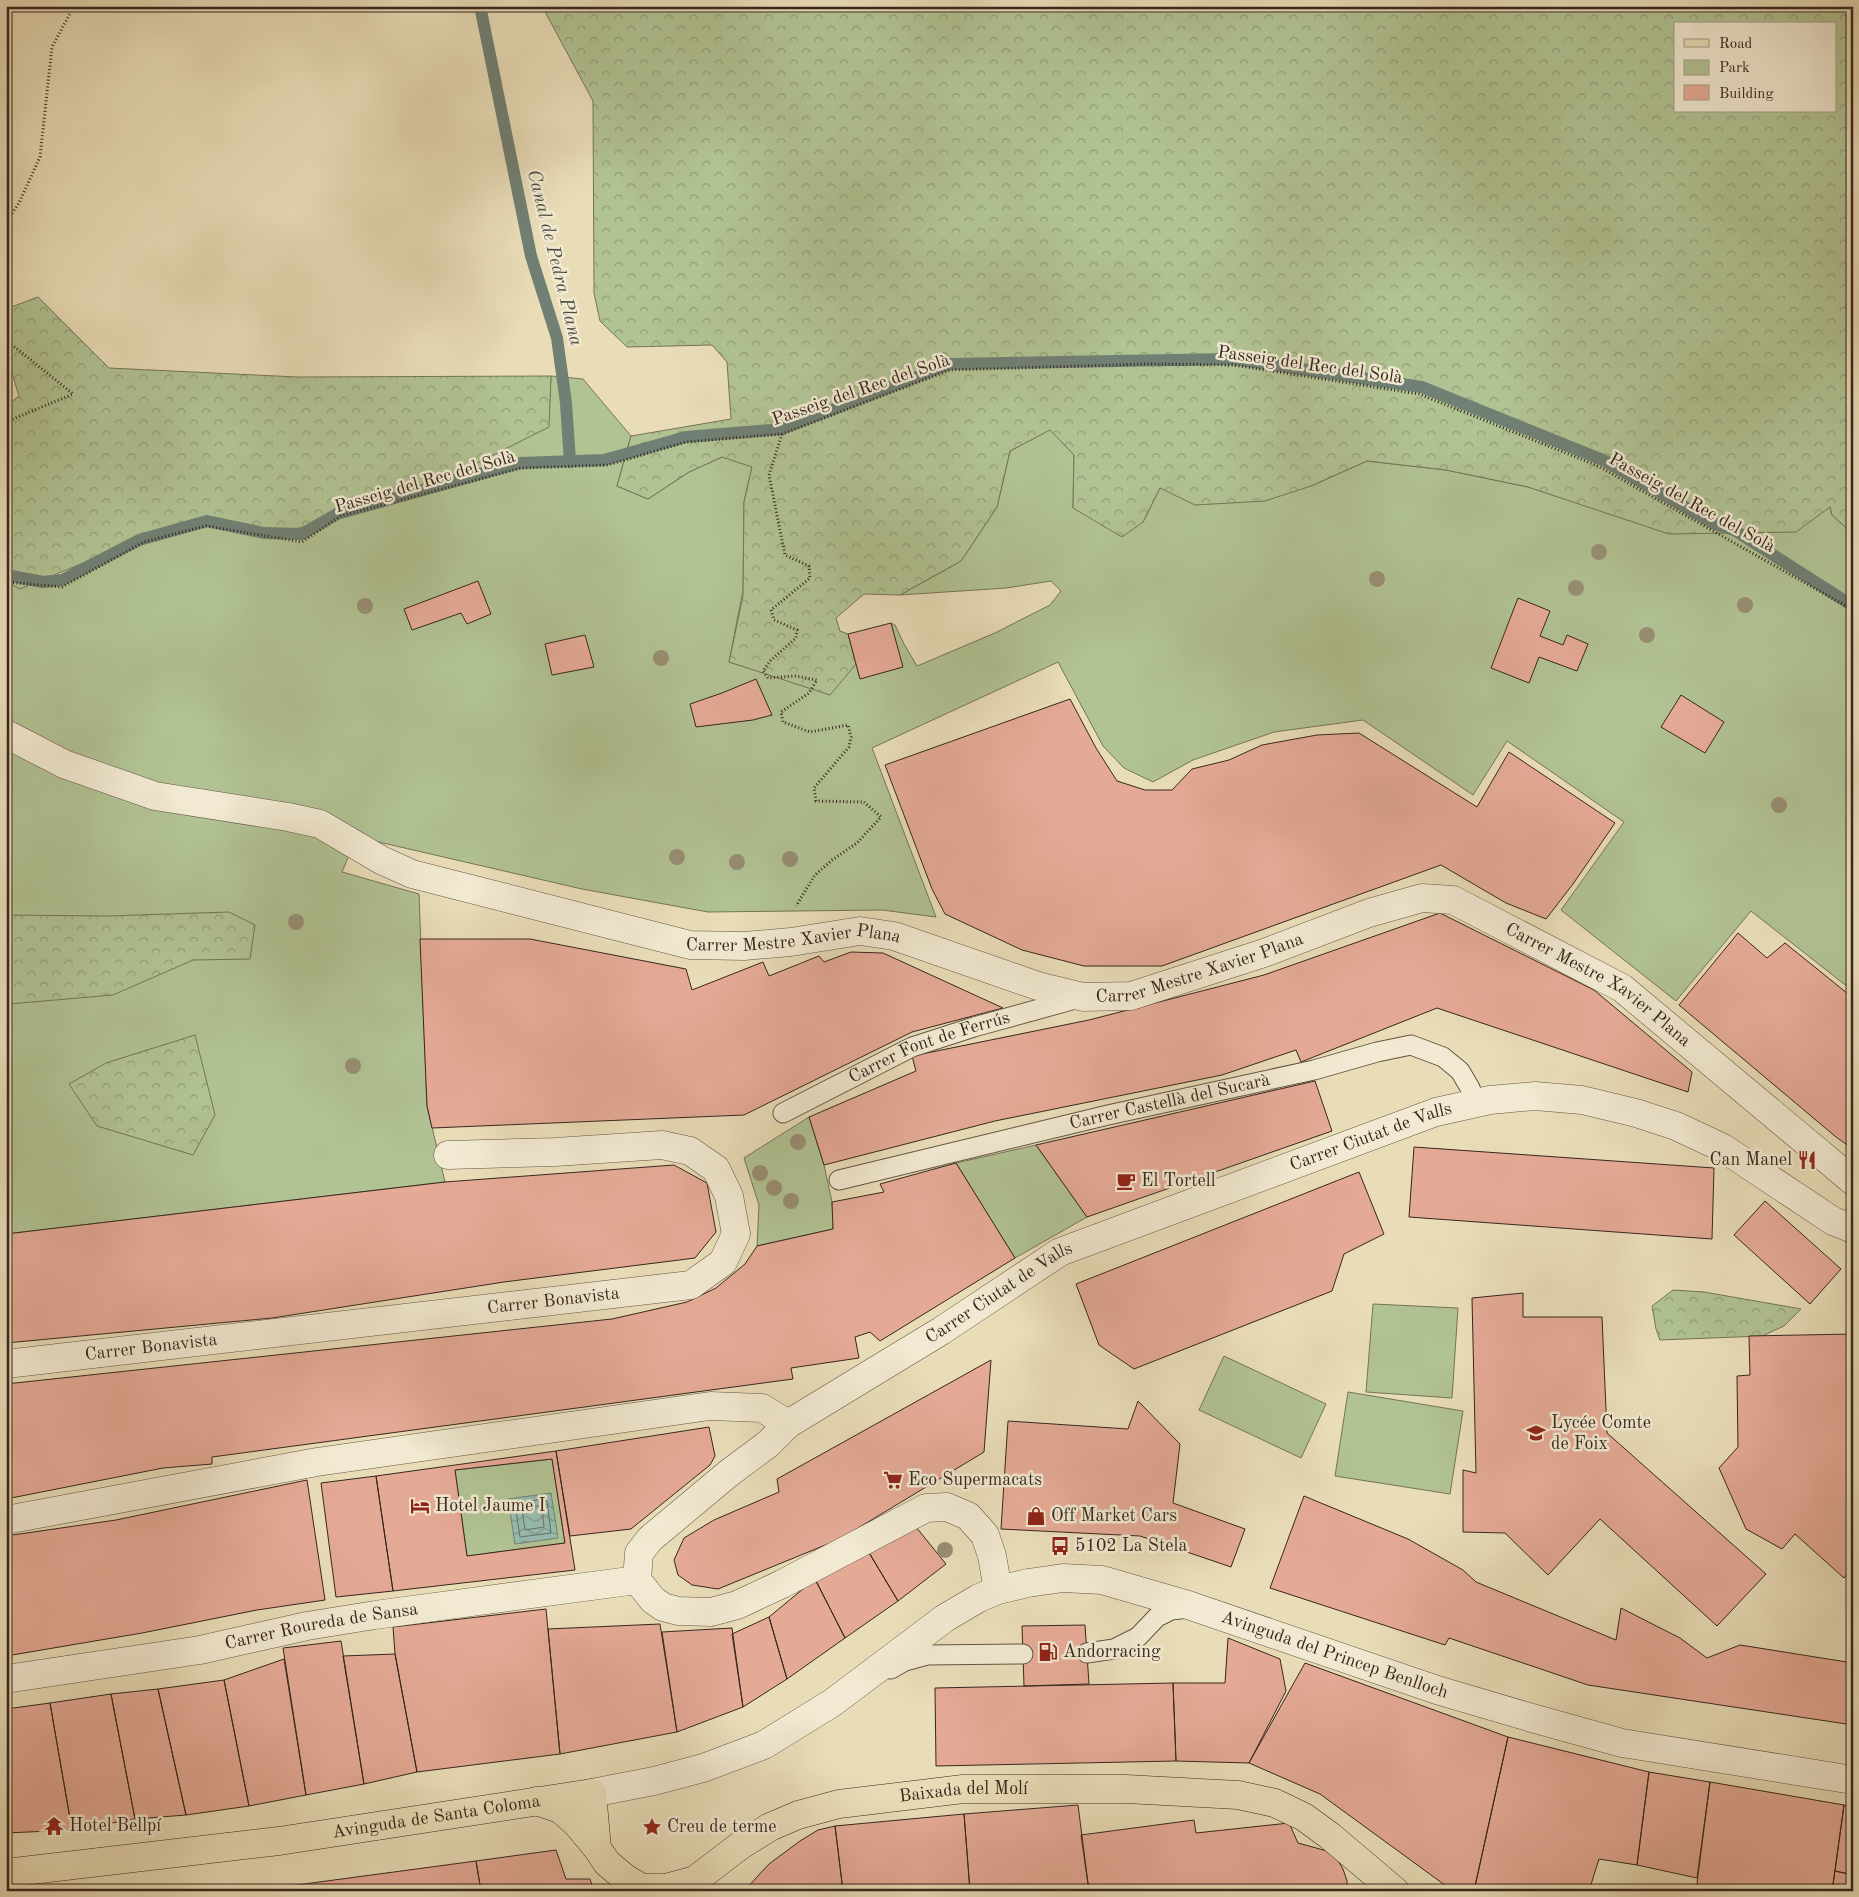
<svg xmlns="http://www.w3.org/2000/svg" width="1859" height="1897" viewBox="0 0 1859 1897" font-family="'Old Standard TT',serif">
<style>
.green{fill:#b1c293;stroke:#747458}
.forest{fill:url(#forest-crowns);stroke:#747458;fill-rule:evenodd}
.water{fill:url(#water-waves);stroke:#708074}
.lines{fill:none;stroke-linecap:round;stroke-linejoin:round}
.shore{stroke:#667166;stroke-width:1}
.stream{stroke:#708074;stroke-width:12}
.building{fill:#e5aa96;stroke:#36261d;fill-rule:evenodd}
.service-casing{stroke:#635444;stroke-width:21}
.minor-casing{stroke:#635444;stroke-width:29}
.tertiary-casing{stroke:#635444;stroke-width:29}
.primary-casing{stroke:#36261d;stroke-width:29}
.path{stroke:#36261d;stroke-width:3;stroke-dasharray:1 2.5;stroke-linecap:butt}
.service{stroke:#f1e9d1;stroke-width:19}
.minor{stroke:#f1e9d1;stroke-width:28}
.tertiary{stroke:#f1e9d1;stroke-width:28}
.primary{stroke:#e9ddb8;stroke-width:28}
.tree{fill:#988e73}
.labels{text-anchor:middle;dominant-baseline:central;stroke-width:5;stroke-linejoin:round;paint-order:stroke}
.street-label{font-size:18px;fill:#36261d;stroke:#f1e9d1}
.poi-label{font-size:18px;fill:#36261d;stroke:#f1e9d1;text-anchor:start}
.water-label{font-size:19px;font-style:italic;fill:#4e4c41;stroke:#f1e9d1}
</style>
<defs>
<pattern id="forest-crowns" width="20" height="18" patternUnits="userSpaceOnUse" patternTransform="scale(1.25)"><rect width="20" height="18" fill="#b1c293"/><path d="M2 6a3 3 0 1 1 6 0M12 15a3 3 0 1 1 6 0" fill="none" stroke="#919d77"/></pattern>
<pattern id="water-waves" width="16" height="10" patternUnits="userSpaceOnUse" patternTransform="scale(1.25)"><rect width="16" height="10" fill="#97bcae"/><path d="M0 5q4-4 8 0t8 0" fill="none" stroke="#7c998d"/></pattern>
</defs>
<rect width="100%" height="100%" fill="#e9ddb8"/>
<filter id="stains"><feTurbulence type="fractalNoise" baseFrequency=".004" numOctaves="4"/><feColorMatrix values="0 0 0 0 .2 0 0 0 0 .09 0 0 0 0 .02 0 0 0 .5 -.17"/></filter>
<radialGradient id="worn" r=".72"><stop offset=".6" stop-color="#630" stop-opacity="0"/><stop offset="1" stop-color="#630" stop-opacity=".3"/></radialGradient>
<!-- green -->
<path class="green" d="M551 376 583 379 631 436 617 486 648 499 689 472 722 457 746 458 752 467 744 502 743 590 729 662 755 670 856 664 860 678 902 667 891 623 895 625 904 644 917 666 995 633 1050 605 1061 591 1051 581 1006 588 900 595 961 561 997 507 1010 451 1050 429 1074 455 1073 508 1143 522 1160 488 1311 486 1367 461 1446 470 1528 487 1676 533 1830 506 1832 515 1853 534V991L1751 911 1676 1001 1561 910 1624 822 1507 741 1473 795 1363 720 1274 732 1193 760 1153 782 1124 768 1103 746 1058 662 872 748 936 917 882 910 708 912 582 889 357 837 342 872 419 894 427 1106 445 1182 6 1234V575L43 582 62 580 139 540 207 521 264 533 302 534 337 514 548 427Z
M809 1117 824 1165 832 1202 833 1229 757 1246 759 1205 744 1158Z
M1036 1145 1087 1217 1015 1258 956 1163Z
M1373 1304 1458 1308 1452 1398 1366 1392Z
M1224 1356 1326 1404 1301 1458 1199 1410Z
M1348 1392 1463 1411 1450 1494 1335 1476Z
M552 1459 565 1543 467 1556 455 1470Z"/>
<!-- forest -->
<path class="forest" d="M542 6H1853V534L1832 515 1830 507 1796 532 1669 534 1528 487 1446 470 1367 461 1311 486 1265 501 1195 505 1160 488 1143 522 1122 537 1073 508 1074 455 1050 430 1010 451 997 507 961 561 900 595 864 594 836 618 840 631 848 634 856 664 830 695 729 662 743 596 744 502 752 467 722 457 689 472 648 499 617 486 631 436 731 419 727 362 712 345 627 347 600 321 594 293 593 101ZM1675 24H1835V111H1675Z
M38 297 109 368 297 377 551 376 549 427 424 490 325 521 281 533 206 521 139 540 20 589 6 582V406L19 396 6 354V309Z
M229 912 255 925 250 959 193 960 113 995 9 1004 6 996V915L108 916Z
M195 1035 215 1115 193 1155 97 1126 69 1084 106 1063Z
M1673 1290 1704 1292 1801 1309 1784 1326 1762 1336 1660 1340 1656 1329 1652 1306Z"/>
<!-- water -->
<path class="water" d="M551 1493 558 1538 515 1544 508 1499Z"/>
<g class="lines">
<!-- shore -->
<path class="shore" d="M544 1499 547 1501 551 1533 520 1537 515 1504Z
M539 1506 542 1508 544 1527 525 1530 522 1509Z"/>
<!-- stream -->
<path class="stream" d="M480 6 531 256 557 338 566 403 570 462
M6 575 43 582 62 580 139 540 207 521 264 533 302 534 337 514 520 463 604 460 686 437 782 429 950 364 1233 359 1422 387 1603 460 1715 524 1734 530 1853 606"/>
</g>
<!-- building -->
<path class="building" d="M478 581 491 614 467 624 461 613 412 630 404 609Z
M1518 598 1550 611 1540 636 1563 645 1567 635 1588 644 1577 671 1539 657 1529 683 1491 668Z
M891 623 903 667 860 679 848 634Z
M585 635 594 667 552 675 545 644Z
M756 679 772 715 753 720 696 727 690 704 722 693Z
M1681 695 1724 722 1705 753 1661 727Z
M1070 699 1096 748 1117 781 1145 790H1172L1192 769 1229 760 1262 745 1317 735 1359 733 1477 807 1509 752 1615 823 1573 884 1546 919 1506 903 1441 865 1162 966H1084L1022 950 945 914 932 889 885 765Z
M1440 913 1594 990 1692 1072 1688 1092 1437 1008 1301 1062 1296 1050 1222 1075 995 1121 824 1165 809 1117 916 1071 912 1056 1089 1020 1264 975Z
M1738 933 1767 958 1785 943 1853 998V1149L1836 1137 1679 1005Z
M420 939H530L686 969 692 990 763 962 769 976 819 956 824 962 851 952 883 953 1003 1008 912 1032 744 1115 432 1128 427 1106Z
M1315 1081 1332 1131 1087 1217 1036 1145Z
M1414 1147 1714 1168 1712 1239 1409 1217Z
M956 1163 1015 1258 880 1341 870 1332 855 1337 859 1358 791 1368 793 1379 212 1457V1464L163 1468 6 1499V1384L612 1319 687 1302 716 1288 745 1264 757 1246 833 1229 832 1202 884 1192 880 1184Z
M674 1165 707 1183 716 1232 695 1258 504 1282 272 1318 6 1343V1234L445 1182Z
M1359 1172 1384 1234 1344 1254 1332 1291 1134 1369 1099 1345 1076 1284Z
M1765 1201 1841 1269 1810 1304 1734 1235Z
M1523 1293V1317H1602L1607 1433 1766 1574 1717 1626 1600 1519 1548 1575 1505 1533 1463 1532V1470L1476 1473 1472 1298Z
M1853 1334V1567L1844 1578 1795 1534 1782 1549 1746 1529 1719 1468 1738 1447 1737 1376 1750 1375 1749 1336Z
M991 1360 984 1452 840 1539 718 1589 692 1585 678 1575 674 1560 684 1538 714 1520 779 1492 777 1479Z
M1138 1401 1180 1444 1173 1503 1245 1529 1231 1567 1140 1536 1001 1529 1008 1421 1128 1429Z
M709 1427 715 1456 710 1465 631 1529 570 1536 556 1451Z
M556 1451 575 1570 393 1591 376 1476ZM552 1459 565 1543 467 1556 455 1470Z
M376 1476 393 1591 336 1597 321 1483Z
M307 1480 325 1600 257 1610 142 1633 6 1656V1536L116 1520Z
M1304 1496 1408 1539 1463 1570 1476 1582 1616 1640 1621 1608 1680 1638 1707 1658 1740 1645 1853 1663V1725L1588 1685 1449 1638 1445 1645 1270 1588Z
M916 1527 946 1564 898 1601 868 1551Z
M868 1551 898 1601 845 1638 815 1579Z
M815 1579 845 1638 787 1679 769 1617Z
M546 1609 560 1754 417 1772 395 1654 393 1627Z
M769 1617 787 1679 743 1707 732 1634Z
M660 1624 677 1732 560 1754 548 1629Z
M1085 1625 1089 1684 1024 1686 1022 1626Z
M732 1628 743 1707 677 1732 662 1632Z
M1228 1638 1280 1659 1286 1691 1249 1763 1176 1761 1173 1683H1225Z
M341 1641 364 1784 306 1795 283 1648Z
M395 1654 417 1772 364 1784 343 1656Z
M284 1659 306 1795 249 1806 224 1680Z
M1305 1663 1508 1737 1474 1891H1453L1320 1794 1249 1763Z
M224 1680 249 1806 186 1815 158 1689Z
M1173 1683 1176 1761 936 1766 935 1688Z
M158 1689 186 1815 135 1819 111 1694Z
M111 1694 135 1819 72 1830 50 1703Z
M50 1703 72 1830 6 1833V1709Z
M1508 1737 1649 1772 1637 1865 1599 1859 1589 1891H1474Z
M1649 1772 1710 1782 1697 1878 1637 1865Z
M1710 1782 1844 1805 1832 1891H1696Z
M1078 1805 1089 1891H970L964 1814Z
M1844 1805 1853 1806V1875L1835 1871Z
M964 1814 970 1891H843L835 1826Z
M1194 1820 1196 1833 1289 1823 1298 1843 1327 1851 1337 1859 1343 1869 1347 1881V1891H1089L1081 1835Z
M835 1826 843 1891H744L769 1864 800 1841 818 1830Z
M556 1850 566 1879H590L594 1891H481L476 1861Z
M476 1861 481 1891H252Z
M1835 1871 1853 1875V1891H1832Z"/>
<g class="lines">
<!-- service casing -->
<g class="service-casing">
<g id="service">
<path id="s1" d="M783 1113 912 1047 974 1027 1079 998"/>
<path id="s2" d="M839 1180 1108 1115 1314 1070 1377 1052 1411 1045 1443 1057 1460 1071 1470 1088 1476 1104"/>
<path d="M1087 1653 1114 1649 1138 1637 1157 1617 1171 1610 1189 1608"/>
<path d="M891 1669 905 1661 927 1655 1023 1654"/>
</g>
</g>
<!-- minor casing -->
<g class="minor-casing">
<g id="minor">
<path id="s3" d="M6 734 64 764 155 796 288 817 320 824 381 860 412 874 690 945 744 946 791 942 860 931 894 936 1038 986 1083 997 1131 996 1264 953 1369 913 1422 898 1453 900 1622 988 1853 1181"/>
<path id="s4" d="M6 1364 691 1285 723 1262 736 1234 729 1196 716 1169 690 1151 662 1145 555 1152 448 1155"/>
<path d="M6 1520 317 1462 710 1406 762 1408 788 1424"/>
<path id="s5" d="M998 1590 992 1556 985 1535 968 1516 947 1507 926 1508 782 1584 737 1605 711 1612 678 1611 663 1607 653 1600 637 1580 639 1553 650 1539 729 1473 768 1444 788 1424 941 1331 1060 1252 1436 1112 1490 1100 1535 1096 1582 1100 1636 1113 1676 1126 1723 1148 1833 1221 1853 1229"/>
<path id="s6" d="M6 1679 200 1650 307 1626 375 1615 637 1580"/>
</g>
</g>
<!-- tertiary casing -->
<g class="tertiary-casing">
<g id="tertiary">
<path id="s7" d="M592 1793 654 1781 703 1768 764 1745 832 1703 945 1618 979 1598 998 1590 1028 1583 1063 1578 1102 1580 1188 1605 1437 1690 1532 1718 1622 1743 1853 1780"/>
</g>
</g>
<!-- primary casing -->
<g class="primary-casing">
<g id="primary">
<path d="M536 1801 560 1809 577 1824 597 1848"/>
<path id="s8" d="M6 1873 279 1841 592 1793 597 1848 607 1863 625 1878 642 1888H666L695 1880 741 1845 770 1827 798 1815 839 1804 963 1789H1126L1238 1795 1275 1803 1304 1817 1330 1836 1395 1891"/>
</g>
</g>
<!-- path -->
<path class="path" d="M6 222 19 203 40 157 52 47 74 6
M6 340 73 394 6 422
M782 434 769 475 785 555 809 566 810 578 771 610 774 620 797 630 796 638 770 661 763 671 768 678 796 676 817 680 809 693 781 712 783 722 810 732 848 725 851 737 849 747 814 788 816 801 864 802 881 817 857 843 832 860 815 875 796 906
M6 582 62 587 144 542 206 526 302 542 341 516 521 468 608 465 686 442 782 434 950 370 1146 364 1233 365 1419 394 1598 466 1853 610"/>
<!-- service -->
<use href="#service" class="service"/>
<!-- minor -->
<use href="#minor" class="minor"/>
<!-- tertiary -->
<use href="#tertiary" class="tertiary"/>
<!-- primary -->
<use href="#primary" class="primary"/>
</g>
<!-- trees -->
<g class="tree">
<circle cx="1599" cy="552" r="8"/>
<circle cx="1377" cy="579" r="8"/>
<circle cx="1576" cy="588" r="8"/>
<circle cx="1745" cy="605" r="8"/>
<circle cx="365" cy="606" r="8"/>
<circle cx="1647" cy="635" r="8"/>
<circle cx="661" cy="658" r="8"/>
<circle cx="1779" cy="805" r="8"/>
<circle cx="677" cy="857" r="8"/>
<circle cx="790" cy="859" r="8"/>
<circle cx="737" cy="862" r="8"/>
<circle cx="296" cy="922" r="8"/>
<circle cx="353" cy="1066" r="8"/>
<circle cx="798" cy="1142" r="8"/>
<circle cx="760" cy="1173" r="8"/>
<circle cx="774" cy="1188" r="8"/>
<circle cx="791" cy="1201" r="8"/>
<circle cx="945" cy="1550" r="8"/>
</g>
<!-- icons -->
<defs>
<g id="restaurant-bare" transform="scale(1.5)"><path d="M-5-6h1v4h1v-4h1v4h1v-4h1v5L-1.5 .5V6h-2V.5L-5-1ZM5-6V6H3V1.5H1.5Q1.5-4 5-6Z" fill="#8f2418" stroke="#f1e9d1" stroke-width="2.5" paint-order="stroke"/></g>
<g id="cafe-bare" transform="scale(1.5)"><path d="M-5.5-4.5H6V0H3Q3 3.5 0 3.5H-2.5Q-5.5 3.5-5.5 0ZM3-3.2v2h1.7v-2ZM-6 4.5H4V6H-6Z" fill="#8f2418" stroke="#f1e9d1" stroke-width="2.5" paint-order="stroke"/></g>
<g id="school-bare" transform="scale(1.5)"><path d="M0-5L7-2L0 1L-7-2ZM-4 1L0 2.5L4 1V4Q0 6-4 4Z" fill="#8f2418" stroke="#f1e9d1" stroke-width="2.5" paint-order="stroke"/></g>
<g id="supermarket-bare" transform="scale(1.5)"><path d="M-6-5.5h2.5l.6 2H6L4.5 2H-2.5L-4.4-4H-6ZM-1.5 3.2a1.3 1.3 0 1 0 .1 0ZM3 3.2a1.3 1.3 0 1 0 .1 0Z" fill="#8f2418" stroke="#f1e9d1" stroke-width="2.5" paint-order="stroke"/></g>
<g id="hotel-bare" transform="scale(1.5)"><path d="M-6-4.5h1.5V1H6V5H4.5V3h-9V5H-6ZM-4 0a1.8 1.8 0 1 1 3.6 0ZM.5 0V-2.5h3Q6-2.5 6 0Z" fill="#8f2418" stroke="#f1e9d1" stroke-width="2.5" paint-order="stroke"/></g>
<g id="shop-bare" transform="scale(1.5)"><path d="M-5-2.5h2.3a2.7 3.5 0 0 1 5.4 0H5L5.5 6h-11ZM-1.5-2.5h3a1.5 2.3 0 0 0-3 0Z" fill="#8f2418" stroke="#f1e9d1" stroke-width="2.5" paint-order="stroke"/></g>
<g id="bus-bare" transform="scale(1.5)"><path d="M-5-6H5V4H4V6H2V4H-2V6H-4V4H-5ZM-3.5-4V0h7V-4ZM-3.5 1.2v1.5H-2V1.2ZM2 1.2v1.5H3.5V1.2Z" fill="#8f2418" stroke="#f1e9d1" stroke-width="2.5" paint-order="stroke"/></g>
<g id="fuel-bare" transform="scale(1.5)"><path d="M-5.5-6h7V0h2V4h1.3V-2.5L3-4.5l.8-.8L6-3V5H2.5V1h-1V6h-7ZM-4.2-4.7v3.2H.2V-4.7Z" fill="#8f2418" stroke="#f1e9d1" stroke-width="2.5" paint-order="stroke"/></g>
<g id="temple-bare" transform="scale(1.5)"><path d="M0-6L5-2H3V0L6.5 2.5H4V6H1.5V3h-3V6H-4V2.5H-6.5L-3 0V-2H-5Z" fill="#8f2418" stroke="#f1e9d1" stroke-width="2.5" paint-order="stroke"/></g>
<g id="sight-bare" transform="scale(1.5)"><path d="M0-6L1.8-2.2L6-1.7L2.9 1.2L3.7 5.4L0 3.3L-3.7 5.4L-2.9 1.2L-6-1.7L-1.8-2.2Z" fill="#8f2418" stroke="#f1e9d1" stroke-width="2.5" paint-order="stroke"/></g>
</defs>
<g fill-rule="evenodd">
<use href="#restaurant-bare" x="1807" y="1160"/>
<use href="#cafe-bare" x="1126" y="1181"/>
<use href="#school-bare" x="1536" y="1433"/>
<use href="#supermarket-bare" x="893" y="1480"/>
<use href="#hotel-bare" x="420" y="1506"/>
<use href="#shop-bare" x="1036" y="1516"/>
<use href="#bus-bare" x="1060" y="1546"/>
<use href="#fuel-bare" x="1048" y="1652"/>
<use href="#temple-bare" x="54" y="1826"/>
<use href="#sight-bare" x="652" y="1827"/>
</g>
<g class="labels">
<!-- street labels -->
<g class="street-label">
<text transform="translate(1310 365) rotate(8)">Passeig del Rec del Solà</text>
<text transform="translate(861 390) rotate(-19)">Passeig del Rec del Solà</text>
<text transform="translate(425 482) rotate(-16)">Passeig del Rec del Solà</text>
<text transform="translate(1692 503) rotate(29)">Passeig del Rec del Solà</text>
<text stroke="none"><textPath href="#s3" startOffset="825">Carrer Mestre Xavier Plana</textPath></text>
<text stroke="none"><textPath href="#s3" startOffset="1246">Carrer Mestre Xavier Plana</textPath></text>
<text stroke="none"><textPath href="#s3" startOffset="1680">Carrer Mestre Xavier Plana</textPath></text>
<text stroke="none"><textPath href="#s1" startOffset="161">Carrer Font de Ferrús</textPath></text>
<text stroke="none"><textPath href="#s2" startOffset="340">Carrer Castellà del Sucarà</textPath></text>
<text stroke="none"><textPath href="#s5" startOffset="1330">Carrer Ciutat de Valls</textPath></text>
<text stroke="none"><textPath href="#s5" startOffset="925">Carrer Ciutat de Valls</textPath></text>
<text stroke="none"><textPath href="#s4" startOffset="551">Carrer Bonavista</textPath></text>
<text stroke="none"><textPath href="#s4" startOffset="146">Carrer Bonavista</textPath></text>
<text stroke="none"><textPath href="#s6" startOffset="320">Carrer Roureda de Sansa</textPath></text>
<text stroke="none"><textPath href="#s7" startOffset="810">Avinguda del Princep Benlloch</textPath></text>
<text stroke="none"><textPath href="#s8" startOffset="1052">Baixada del Molí</textPath></text>
<text stroke="none"><textPath href="#s8" startOffset="434">Avinguda de Santa Coloma</textPath></text>
</g>
<!-- poi labels -->
<g class="poi-label">
<text x="1792" y="1160" text-anchor="end">Can Manel</text>
<text x="1141" y="1181">El Tortell</text>
<text x="1551" y="1423">Lycée Comte<tspan x="1551" dy="21">de Foix</tspan></text>
<text x="908" y="1480">Eco Supermacats</text>
<text x="435" y="1506">Hotel Jaume I</text>
<text x="1051" y="1516">Off Market Cars</text>
<text x="1075" y="1546">5102 La Stela</text>
<text x="1063" y="1652">Andorracing</text>
<text x="69" y="1826">Hotel Bellpí</text>
<text x="667" y="1827">Creu de terme</text>
</g>
<!-- water labels -->
<g class="water-label">
<text transform="translate(554 258) rotate(76)">Canal de Pedra Plana</text>
</g>
</g>
<!-- margin -->
<rect width="1859" height="1897" fill="none" stroke="#e9ddb8" stroke-width="25"/>
<rect x="8" y="8" width="1844" height="1882" fill="none" stroke="#36261d" stroke-width="2.5"/>
<rect x="12" y="12" width="1834" height="1872" fill="none" stroke="#36261d"/>
<!-- legend -->
<rect x="1674" y="22" width="162" height="90" fill="#f1e9d1" stroke="#a69b89"/>
<rect x="1684" y="39" width="25" height="8" fill="#e9ddb8" stroke="#a69b89"/>
<text x="1719" y="48" font-size="15" fill="#36261d">Road</text>
<rect x="1684" y="60" width="25" height="15" fill="#b1c293" stroke="#a69b89"/>
<text x="1719" y="72" font-size="15" fill="#36261d">Park</text>
<rect x="1684" y="85" width="25" height="15" fill="#e5aa96" stroke="#a69b89"/>
<text x="1719" y="98" font-size="15" fill="#36261d">Building</text>
<rect width="100%" height="100%" filter="url(#stains)"/>
<rect width="100%" height="100%" fill="url(#worn)"/>
</svg>
